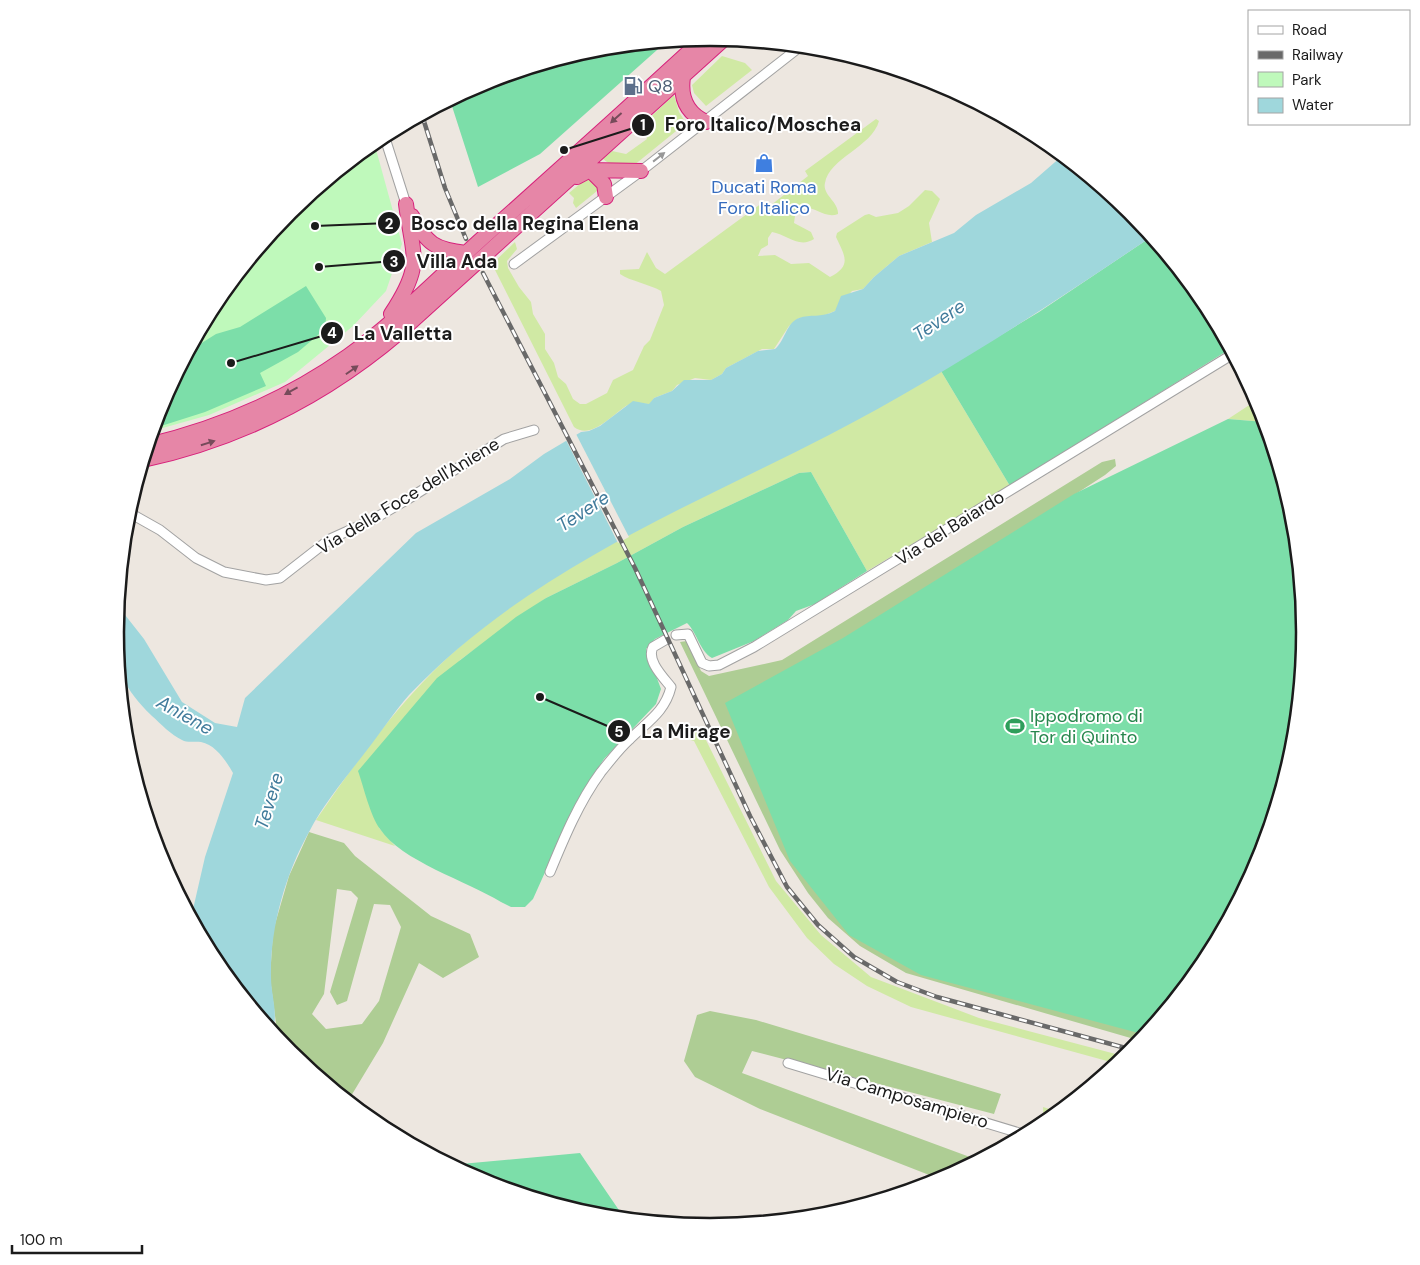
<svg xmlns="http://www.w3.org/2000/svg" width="1420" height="1265" viewBox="0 0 1420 1265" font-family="'DM Sans',sans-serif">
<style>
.grass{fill:#d0e9a4}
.forest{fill:#aecd94;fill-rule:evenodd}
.park{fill:#bff9bb}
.pitch{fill:#7cdea9}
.water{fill:#9fd7dc}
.pier{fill:#ede7e0}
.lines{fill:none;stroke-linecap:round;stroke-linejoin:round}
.minor-casing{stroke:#a2a2a2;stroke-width:11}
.highway-casing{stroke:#d7217b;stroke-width:16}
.minor{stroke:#fff;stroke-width:9}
.highway{stroke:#e686a7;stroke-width:14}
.rail-casing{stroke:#696969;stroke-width:4.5}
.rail{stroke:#fff;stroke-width:2.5;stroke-dasharray:8;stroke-linecap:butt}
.oneway{fill:#764b5a}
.oneway2{fill:#989898}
.labels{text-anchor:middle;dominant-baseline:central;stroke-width:4;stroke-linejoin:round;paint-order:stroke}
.service-label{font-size:18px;fill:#4e5e75;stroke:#fff;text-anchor:start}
.shop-label{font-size:18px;fill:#366cbe;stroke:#fff}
.street-label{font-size:18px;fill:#1b1b1b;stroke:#fff}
.leisure-label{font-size:18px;fill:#27864d;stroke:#fff;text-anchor:start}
.water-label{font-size:19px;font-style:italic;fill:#427c9c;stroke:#fff}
.rim{fill:none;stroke:#1b1b1b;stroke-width:2.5}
.leader{fill:none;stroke:#1b1b1b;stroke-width:2}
.callout-dot{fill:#1b1b1b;stroke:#fff;stroke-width:2}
.mark-label{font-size:15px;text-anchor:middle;font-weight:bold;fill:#fff}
.callout-label{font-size:19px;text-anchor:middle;font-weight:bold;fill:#1b1b1b;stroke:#fff;stroke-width:4;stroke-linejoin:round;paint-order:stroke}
</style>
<rect width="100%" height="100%" fill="#ede7e0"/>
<!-- grass -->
<path class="grass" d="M722 56 745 63 752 70 706 106 694 93 692 85Z
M674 95 679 112 686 123 633 166 611 165 603 159 612 151 626 154 647 139 642 125Z
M876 119 879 121C872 147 829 158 825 183 822 195 839 202 838 214 824 220 812 202 796 209L794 223 811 232 814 239C799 249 786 234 772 232L768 238V245L761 249 758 256 775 255 791 264 809 263 830 277C853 265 844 255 836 237L837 233 865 215 869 214 876 217 898 213 909 206 925 190 932 191 940 199 929 223 932 242 899 256 874 277 863 289 852 291 835 311 820 317 799 318 789 326 774 349H762L726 368 722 374 711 380 695 378 677 385 672 391 654 398 650 404C642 404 633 402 626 406 612 415 591 440 574 427L492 264 515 242 517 249 507 261 508 268 519 287 531 302 533 314 545 334V349L554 363 558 377 566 384 573 399 580 404H586L607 393 613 380 633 370 644 346 650 340 664 305 661 291C649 284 630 281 620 274V270L639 269 647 252 656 268 665 274 762 203 766 209 808 176 805 171Z
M587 178 593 180 598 187 597 191 576 208 573 203 574 198 569 193Z
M941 371 1010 486 867 571 811 472 799 473 683 527 617 563 546 598 460 660 379 828 395 846 316 820C355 763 396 706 446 659 522 588 616 540 708 494 787 455 866 416 941 371Z
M1257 400 1265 422 1228 419Z
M700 728 776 881 821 935 871 977 979 1018 1127 1057 1118 1064 911 1007 867 986 834 964 807 938 769 887 694 741 687 739Z
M1043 1107 1059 1112 1044 1124Z"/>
<!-- forest -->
<path class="forest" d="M1115 459 1116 466 1105 475 920 595 1159 1019 1141 1041 906 973 860 946 828 918 808 893 780 850 680 642 687 641 701 671 709 676 782 660 1102 462Z
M309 832 344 843 355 856 431 916 470 934 479 957 443 978 419 963 383 1043 348 1101 289 1053 272 1033 276 1023 270 978 273 931 289 876ZM337 889 351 891 358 898 330 992 337 1005 347 1001 374 904 390 905 401 927 379 1001 362 1024 326 1029 312 1014 324 994Z
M710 1011 756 1020 1001 1094 994 1114 752 1051 742 1073 978 1160 942 1180 760 1109 695 1077 684 1061 697 1015Z"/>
<!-- park -->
<path class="park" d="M374 142 402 244 386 291 353 326 285 382 209 415 152 431C175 355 234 270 289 212 311 188 348 163 374 142Z"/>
<!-- pitch -->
<path class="pitch" d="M666 42 540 154 478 187 450 100 483 83 594 49Z
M1151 237 1205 302 1230 349 1010 486 941 371 1039 312Z
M306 286 326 318 325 329 298 352 260 373 266 386 205 412 161 426 156 418 160 405 189 351 216 334 240 327Z
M1228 419 1265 422 1294 517 1305 633 1294 749 1260 860 1205 963 1146 1035 921 975 849 935 790 861 725 703 843 638 1074 494Z
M811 472 867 571 815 604 796 611 788 620 754 641 712 658C699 650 698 634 687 623L655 639 646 649 661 689 656 704 604 759 577 801 533 899 525 907H511L501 902C467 881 401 861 380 829 370 815 364 788 358 771L437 678 516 617 546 598 617 563 683 527 799 473Z
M580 1153 625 1219C569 1214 500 1192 450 1165Z"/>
<!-- water -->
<path class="water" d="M1062 156 1131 212 1151 237C1047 307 941 377 829 435 681 511 527 571 409 695 394 712 381 732 367 750 347 776 324 803 309 832 285 875 270 928 271 977 271 996 279 1014 272 1033L215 963 191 918 205 857 233 773C226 761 216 745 201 742 195 741 187 743 182 740 171 735 161 724 152 716 114 679 113 657 118 606L144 639 182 702 215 723 237 727 245 698 416 533 510 479 544 454 581 432 589 431 600 426 633 401 649 404 654 398 672 391 684 380H711L722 374 726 368 758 351 775 349C785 341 786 323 799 318 810 314 821 318 835 311L841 296 863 289 874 277 899 256 954 233 976 215 1031 183Z"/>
<!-- pier -->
<path class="pier" d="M575 432 629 537 618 543 565 438Z"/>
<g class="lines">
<!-- minor casing -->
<g class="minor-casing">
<path id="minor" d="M384 135 406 204
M514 264 641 171 801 46
M128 512 160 530 196 558 224 572 266 580 280 578 330 539 372 520 408 499 504 439 534 430
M676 635 688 634 702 663 709 666 719 665 754 647 1233 354
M550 872C564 838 579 802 601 772 610 761 619 749 629 740 647 722 665 712 671 687 663 677 646 660 653 647L665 640
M788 1063 1026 1135"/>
</g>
<!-- highway casing -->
<g class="highway-casing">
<path id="highway" d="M683 77C680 97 686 113 706 122
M590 170 604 184 606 197
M577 177 590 170 641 171
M412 216C427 244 434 249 466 253
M391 314C424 264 413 258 406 204
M148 445C220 428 287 399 348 356 398 320 441 275 487 234 560 169 632 104 704 38
M143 460C240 439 325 396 400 332L724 39"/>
</g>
<!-- minor -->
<use href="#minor" class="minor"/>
<!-- highway -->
<use href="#highway" class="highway"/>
<!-- rail casing -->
<g class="rail-casing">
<path id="rail" d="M422 115 445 188 466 239
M483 273 635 568 750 816 787 887 818 925 854 957 897 982 937 997 1133 1050"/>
</g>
<!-- rail -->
<use href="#rail" class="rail"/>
</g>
<!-- one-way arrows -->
<defs><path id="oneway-solid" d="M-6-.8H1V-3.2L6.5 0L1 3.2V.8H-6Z" transform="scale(1.25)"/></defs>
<g class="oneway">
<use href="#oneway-solid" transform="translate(616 118) rotate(138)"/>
<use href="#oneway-solid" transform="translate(352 370) rotate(-35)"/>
<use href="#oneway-solid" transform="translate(291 391) rotate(151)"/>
<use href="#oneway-solid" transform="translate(208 443) rotate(-18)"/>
</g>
<use class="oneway2" href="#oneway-solid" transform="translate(659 157) rotate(-38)"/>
<!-- icons -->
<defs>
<g id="fuel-bare" transform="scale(1.5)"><path d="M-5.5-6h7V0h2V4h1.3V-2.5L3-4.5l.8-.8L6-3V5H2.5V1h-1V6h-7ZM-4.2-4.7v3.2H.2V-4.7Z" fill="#5c6f8a" stroke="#fff" stroke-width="2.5" paint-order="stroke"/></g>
<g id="shop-bare" transform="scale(1.5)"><path d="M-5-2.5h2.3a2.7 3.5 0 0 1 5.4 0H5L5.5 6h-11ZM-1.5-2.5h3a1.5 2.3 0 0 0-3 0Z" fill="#3f7fe0" stroke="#fff" stroke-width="2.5" paint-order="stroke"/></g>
<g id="stadium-bare" transform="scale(1.5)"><path d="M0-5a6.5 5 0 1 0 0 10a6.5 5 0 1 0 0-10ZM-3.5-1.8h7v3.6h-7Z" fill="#2e9e5b" stroke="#fff" stroke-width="2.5" paint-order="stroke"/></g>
</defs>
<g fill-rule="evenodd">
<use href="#fuel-bare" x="633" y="86"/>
<use href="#shop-bare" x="764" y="163"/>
<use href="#stadium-bare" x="1015" y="726"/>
</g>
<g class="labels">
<!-- service labels -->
<g class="service-label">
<text x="648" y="86">Q8</text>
</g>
<!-- shop labels -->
<g class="shop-label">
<text x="764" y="187">Ducati Roma<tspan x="764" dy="21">Foro Italico</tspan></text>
</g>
<!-- street labels -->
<g class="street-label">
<text transform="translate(408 496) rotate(-31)">Via della Foce dell'Aniene</text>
<text transform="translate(950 528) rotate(-32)">Via del Baiardo</text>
<text transform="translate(907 1098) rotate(17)">Via Camposampiero</text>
</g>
<!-- leisure labels -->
<g class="leisure-label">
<text x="1030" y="716">Ippodromo di<tspan x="1030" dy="21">Tor di Quinto</tspan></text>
</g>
<!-- water labels -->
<g class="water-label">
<text transform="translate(939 320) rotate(-34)">Tevere</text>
<text transform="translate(583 511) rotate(-33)">Tevere</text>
<text transform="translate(185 715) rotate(29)">Aniene</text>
<text transform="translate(269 801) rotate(-73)">Tevere</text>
</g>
</g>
<!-- crop -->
<path d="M0 0H1420V1265H0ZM124 632a586 586 0 1 1 1172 0a586 586 0 1 1-1172 0Z" fill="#fff" fill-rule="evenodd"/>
<path class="rim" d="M124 632a586 586 0 1 1 1172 0a586 586 0 1 1-1172 0Z"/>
<!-- callouts -->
<path class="leader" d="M564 150L643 125M315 226L389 223M319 267L394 261M231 363L332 333M540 697L619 731"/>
<g class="callout-dot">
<circle cx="564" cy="150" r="5"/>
<circle cx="315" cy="226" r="5"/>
<circle cx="319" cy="267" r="5"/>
<circle cx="231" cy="363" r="5"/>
<circle cx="540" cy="697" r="5"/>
<circle cx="643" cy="125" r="12"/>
<circle cx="389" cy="223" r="12"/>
<circle cx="394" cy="261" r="12"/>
<circle cx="332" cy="333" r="12"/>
<circle cx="619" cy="731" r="12"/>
</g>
<g class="mark-label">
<text x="643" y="130">1</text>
<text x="389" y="229">2</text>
<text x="394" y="267">3</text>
<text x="332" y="338">4</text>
<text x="619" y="737">5</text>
</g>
<g class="callout-label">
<text x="763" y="131">Foro Italico/Moschea</text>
<text x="525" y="230">Bosco della Regina Elena</text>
<text x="457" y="268">Villa Ada</text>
<text x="403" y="340">La Valletta</text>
<text x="686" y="738">La Mirage</text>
</g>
<!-- legend -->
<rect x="1248" y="10" width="162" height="115" fill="#ffffff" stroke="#a4a4a4"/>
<rect x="1258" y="26" width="25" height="8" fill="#ffffff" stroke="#a4a4a4"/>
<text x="1292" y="35" font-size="15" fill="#1b1b1b">Road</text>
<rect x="1258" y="51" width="25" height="8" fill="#696969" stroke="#a4a4a4"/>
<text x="1292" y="60" font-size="15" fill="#1b1b1b">Railway</text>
<rect x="1258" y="72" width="25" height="15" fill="#bff9bb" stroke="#a4a4a4"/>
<text x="1292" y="85" font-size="15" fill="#1b1b1b">Park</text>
<rect x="1258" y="98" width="25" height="15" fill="#9fd7dc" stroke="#a4a4a4"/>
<text x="1292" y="110" font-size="15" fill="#1b1b1b">Water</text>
<!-- scale -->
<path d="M12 1245v8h130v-8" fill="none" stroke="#1b1b1b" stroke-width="2.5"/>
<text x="20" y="1245" font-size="15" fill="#1b1b1b" stroke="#ffffff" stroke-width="4" paint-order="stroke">100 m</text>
</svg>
